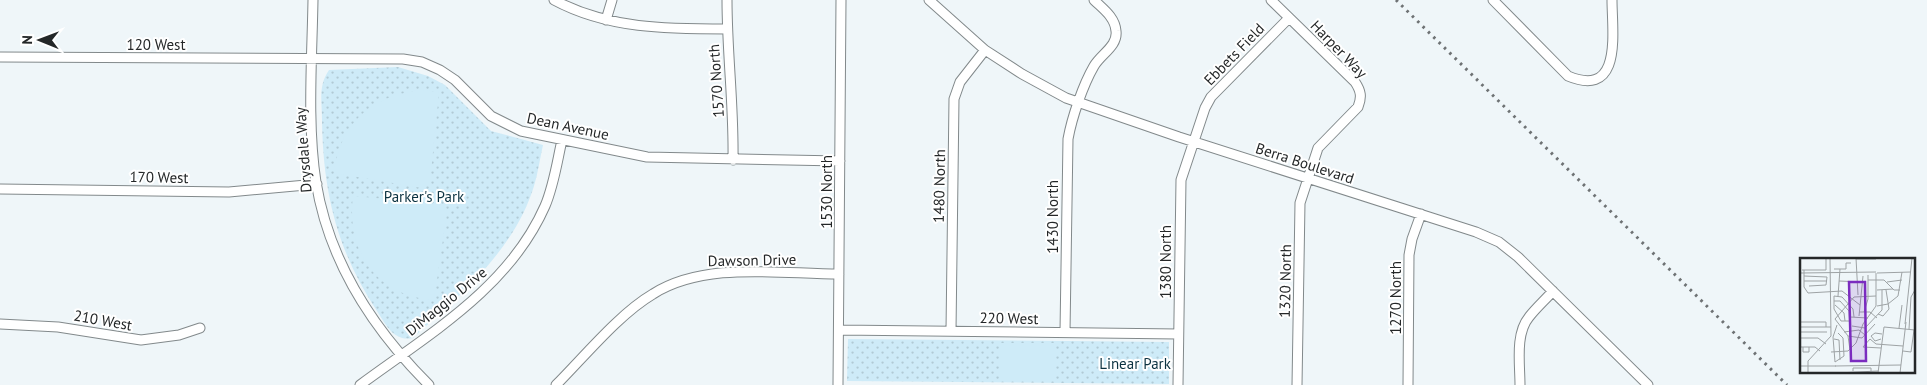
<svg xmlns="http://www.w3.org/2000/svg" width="1927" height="385" viewBox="0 0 1927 385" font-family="'PT Sans',sans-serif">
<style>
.grass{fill:url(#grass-dots)}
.pitch{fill:#ceebf8}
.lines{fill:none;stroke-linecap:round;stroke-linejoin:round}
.minor-casing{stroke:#82898b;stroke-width:11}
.minor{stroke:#fff;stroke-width:9}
.rail{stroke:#6e7274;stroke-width:3;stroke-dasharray:2.5 5;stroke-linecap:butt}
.labels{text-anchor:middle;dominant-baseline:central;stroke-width:4;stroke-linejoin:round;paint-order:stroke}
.street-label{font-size:15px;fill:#242728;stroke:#fff}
.park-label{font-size:15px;fill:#0c3241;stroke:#fff}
.inset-road{fill:none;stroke:#9ea3a5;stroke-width:1}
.view{fill:#7b2cbf;fill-opacity:0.15;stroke:#7b2cbf;stroke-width:2.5}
.inset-edge{fill:none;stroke:#242728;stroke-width:2.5}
</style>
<defs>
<pattern id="grass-dots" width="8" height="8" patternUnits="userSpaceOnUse" patternTransform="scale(1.25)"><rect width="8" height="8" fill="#ceebf8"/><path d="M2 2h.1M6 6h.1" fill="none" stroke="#b1cad5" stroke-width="1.8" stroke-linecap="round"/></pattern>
</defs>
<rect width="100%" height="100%" fill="#eff6f9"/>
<!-- grass -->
<path class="grass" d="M398 67 428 76 445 85 491 131 543 145C540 158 538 173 534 186 514 251 461 294 413 338 394 342 386 325 377 311 337 251 323 192 322 120 322 101 318 86 329 70Z
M848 339 1169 342V384L847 381Z"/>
<!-- pitch -->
<path class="pitch" d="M421 90 439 92 430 182 422 188 334 173C340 122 372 96 421 90Z
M353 196 441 204 447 212 434 300C376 296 346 251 353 196Z
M1000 343H1056V380H1000Z"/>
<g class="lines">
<!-- minor casing -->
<g class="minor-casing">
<path id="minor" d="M313 0C312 59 307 124 316 182 329 262 373 329 429 385
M554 0C608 29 667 29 727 29
M727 0C727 54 734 106 733 160
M929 0 985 50 1022 74 1066 98 1179 137 1476 232 1499 242 1518 257 1648 385
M1271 0 1355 82C1361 91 1362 97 1358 107L1318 148 1300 203 1297 385
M1493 0 1568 76C1623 99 1612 32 1612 0
M606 20 612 0
M0 57 403 59 422 62 440 70 455 80 491 116 521 131 647 157 840 161
M0 189 229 192 317 184
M0 324 58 327 141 340 179 335 200 328
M839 330 1178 334
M951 331 954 99 960 82 985 50
M1065 332 1068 139C1072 117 1083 85 1094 66 1101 54 1118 46 1116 31 1115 17 1103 9 1094 0
M360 385C429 334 509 288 545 206 554 185 557 162 562 140
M556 385C584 357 619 314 653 294 705 261 780 274 839 274
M838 385 841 0
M1178 385 1181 180 1205 108 1211 97 1289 18
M1408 385 1409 255 1412 239 1421 214
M1520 385C1520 364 1515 334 1529 317 1536 308 1545 300 1553 291"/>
</g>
<!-- minor -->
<use href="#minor" class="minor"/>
<!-- rail -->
<path class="rail" d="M1396 0 1787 385"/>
</g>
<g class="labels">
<!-- street labels -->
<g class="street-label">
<text x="156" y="44">120 West</text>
<text transform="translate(1339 49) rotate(46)">Harper Way</text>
<text transform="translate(1234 54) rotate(-46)">Ebbets Field</text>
<text transform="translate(716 81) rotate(-94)">1570 North</text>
<text transform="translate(568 126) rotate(12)">Dean Avenue</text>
<text transform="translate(303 150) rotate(-94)">Drysdale Way</text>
<text transform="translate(1305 163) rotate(18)">Berra Boulevard</text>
<text transform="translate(159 177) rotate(1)">170 West</text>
<text transform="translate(939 186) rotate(-89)">1480 North</text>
<text transform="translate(826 192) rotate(-90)">1530 North</text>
<text transform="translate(1052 217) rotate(-90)">1430 North</text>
<text transform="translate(752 260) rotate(-1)">Dawson Drive</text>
<text transform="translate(1165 262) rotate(-90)">1380 North</text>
<text transform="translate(1285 281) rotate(-89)">1320 North</text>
<text transform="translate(1395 298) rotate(-90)">1270 North</text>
<text transform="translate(446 301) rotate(-39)">DiMaggio Drive</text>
<text transform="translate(1009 318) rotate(1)">220 West</text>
<text transform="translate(103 320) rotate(10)">210 West</text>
</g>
<!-- park labels -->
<g class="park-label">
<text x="424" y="196">Parker's Park</text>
<text x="1135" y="363">Linear Park</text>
</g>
</g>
<!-- overview -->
<g transform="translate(1800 258)">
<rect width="115" height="115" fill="#eff6f9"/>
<path class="inset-road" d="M56 0 58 37M56 1H76M34 11H46V5H51M2 12H26V0M4 12V29L8 35 42 33 60 47M1 15 76 14M77 15 111 14M4 18 27 19 26 27 9 28M68 22H84L94 32H100M4 23H27M39 23 63 24M87 24 102 22M77 32 93 31M38 38 40 11M34 43H40L49 53 50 72M35 47 44 55 45 63M77 48 88 46 98 38 102 14M59 54H70L77 60M64 54 68 41V17M78 56 83 58 89 51 86 32M59 58 63 18M50 59 68 60M35 61 54 39 76 38M35 61 48 78 50 92M50 63H41L34 51V38L42 39 53 51 54 59M0 64H26V69M105 66 112 0M37 67 33 79 35 104 44 98 43 80 38 75M52 68 65 70 82 52V32M0 69H31M99 70 102 47M109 71 111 39 115 32M0 74H27M44 74 59 72 65 77M48 78 62 80 75 66M0 80H18L26 86M34 81 39 82 40 102M81 81 75 83 71 78 75 75 82 76M0 89H15L20 93M3 89V94H9V89M63 89 70 81 76 86 103 88M63 89 81 90M103 93 111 94 114 72M31 94 48 93 56 85 63 66 76 48V15M0 108H36M35 108 101 107M53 113V110H71V113M8 115V103L31 78 30 0M37 115 78 113M78 115 84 69 115 72M100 115 106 64"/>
<path class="view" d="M49 24H65L66 103H51Z"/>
<rect width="115" height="115" class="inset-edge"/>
</g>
<!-- north arrow -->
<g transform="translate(40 40) rotate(271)" stroke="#ffffff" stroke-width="4" paint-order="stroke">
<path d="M0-4L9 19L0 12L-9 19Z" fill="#242728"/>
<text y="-8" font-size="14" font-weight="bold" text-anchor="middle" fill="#242728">N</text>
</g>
</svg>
